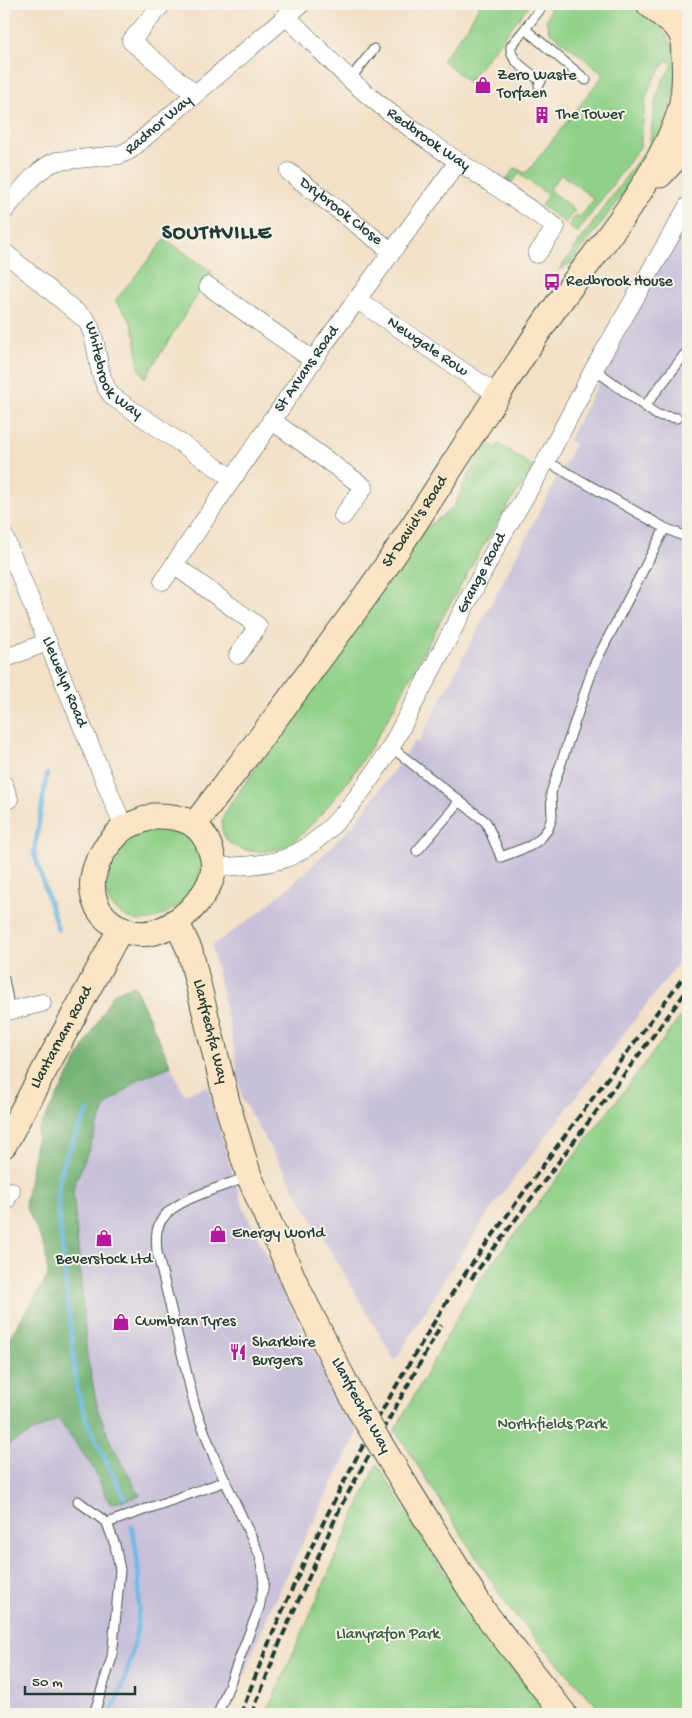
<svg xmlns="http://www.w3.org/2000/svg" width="692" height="1718" viewBox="0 0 692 1718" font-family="'Gochi Hand',sans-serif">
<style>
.industrial{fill:#c7c0d9}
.green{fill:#90d189;stroke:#58875e}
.forest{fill:#74b375;stroke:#4a7854}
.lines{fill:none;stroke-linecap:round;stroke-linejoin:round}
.stream{stroke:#6cb8e5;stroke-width:4.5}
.lane-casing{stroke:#3f554a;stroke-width:11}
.street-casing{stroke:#3f554a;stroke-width:19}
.secondary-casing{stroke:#3f554a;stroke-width:27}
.lane{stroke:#fff;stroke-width:9}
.street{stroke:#fff;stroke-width:18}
.secondary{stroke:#fce5c4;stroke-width:25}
.rail{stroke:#1f3d34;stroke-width:4;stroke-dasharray:8 4;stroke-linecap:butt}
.secondary-bridge-casing{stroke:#3f554a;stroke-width:27;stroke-linecap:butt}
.secondary-bridge{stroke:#fce5c4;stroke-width:25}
.labels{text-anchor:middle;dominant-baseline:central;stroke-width:4;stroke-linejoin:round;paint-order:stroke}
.poi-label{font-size:16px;fill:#1f3d34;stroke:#f7f3e8;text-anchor:start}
.street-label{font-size:16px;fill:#1f3d34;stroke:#f7f3e8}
.park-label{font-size:16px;fill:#365b45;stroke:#f7f3e8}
.district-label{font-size:21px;font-weight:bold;letter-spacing:1px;fill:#1f3d34;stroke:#f7f3e8}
</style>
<rect width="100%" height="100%" fill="#f7f3e8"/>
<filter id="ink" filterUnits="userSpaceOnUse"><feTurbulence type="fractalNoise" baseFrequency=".02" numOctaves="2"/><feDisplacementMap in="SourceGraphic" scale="10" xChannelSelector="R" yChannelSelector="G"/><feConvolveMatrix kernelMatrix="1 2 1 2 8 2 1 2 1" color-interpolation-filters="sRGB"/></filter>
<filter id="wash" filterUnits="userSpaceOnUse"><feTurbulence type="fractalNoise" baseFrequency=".0096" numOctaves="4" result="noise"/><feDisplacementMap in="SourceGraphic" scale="20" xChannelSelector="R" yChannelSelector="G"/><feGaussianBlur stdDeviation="1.12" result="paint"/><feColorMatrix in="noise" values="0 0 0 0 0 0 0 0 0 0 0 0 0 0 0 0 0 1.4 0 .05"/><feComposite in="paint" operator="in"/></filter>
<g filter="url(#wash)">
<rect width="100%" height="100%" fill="#f3e0c6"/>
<!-- industrial -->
<path class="industrial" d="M688 223V950L493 1206 444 1280 395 1361 242 1099 232 1038 212 948 213 945 257 914 294 883 334 844 355 823 415 741 418 743 575 444 568 441 667 253Z
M171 1066 184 1094 208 1086 229 1163 244 1209 302 1328 358 1432 271 1607 229 1714H4V1447L58 1419 93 1468 110 1504 139 1496 111 1443 98 1410 87 1355 73 1189 106 1106 139 1079Z"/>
<!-- green -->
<path class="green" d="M480 4H530L468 82 442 60 468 26Z
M552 4H638C656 20 675 40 678 66 679 72 676 79 675 85 666 150 609 211 571 263L559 270 649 145 656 98 662 82 673 65 667 60 652 82 646 98 640 147 577 233 568 226 576 215 580 217 594 199 561 174 549 190 575 210 565 223 541 205 548 195 519 174 511 183 506 179 515 168 525 173 529 170 604 74 550 32 546 21Z
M165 239 212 272 145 378C134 365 139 344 133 328 130 317 122 309 115 301Z
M485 441 496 448 499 444 534 467C492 527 457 591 422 655 395 706 370 756 333 800 324 811 300 839 288 845 260 859 205 851 227 809L426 528 453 508Z
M172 824C178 828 192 835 196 842 210 867 199 887 179 904 156 923 131 930 110 903 103 893 101 879 105 867 107 862 123 839 128 836 136 830 161 827 172 824Z
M688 1007V1714H604L510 1610 395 1430 475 1286Z
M377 1464 458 1594 547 1714H266Z"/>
<!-- forest -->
<path class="forest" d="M134 985 171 1066 139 1079 106 1106 73 1189 87 1355 98 1410 111 1443 140 1496 110 1504 93 1468 58 1419 4 1447V1346L48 1276 45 1247 25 1205 38 1131 113 994Z"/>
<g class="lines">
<!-- stream -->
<path class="stream" d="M47 774 34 853 58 930
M89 1110C72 1143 56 1167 58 1206L77 1390 87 1422 124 1497
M110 1714C140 1653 146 1593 132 1527"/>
</g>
</g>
<g filter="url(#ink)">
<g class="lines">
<!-- lane casing -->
<g class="lane-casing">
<path id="lane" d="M544 4 525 29 586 80
M525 29 511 46C509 62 530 72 541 81L539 85
M350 79 374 49
M594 369 657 415 677 418
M645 406 688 350
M546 461 665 528 688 538
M391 747 486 822 501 857 530 846 540 839 548 829 552 817 551 793 594 665 665 528
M417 851 460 801
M4 979 10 1011
M78 1501 107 1523 115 1545 120 1570 112 1657 94 1714
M107 1523 226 1481
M218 1714 259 1608 264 1583 260 1556 214 1457 195 1407 157 1252C156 1240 155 1228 163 1218 175 1199 226 1186 247 1177"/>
</g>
<!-- street casing -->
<g class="street-casing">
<g id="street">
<path d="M162 4 131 41 195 94"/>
<path id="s1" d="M286 16C312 41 336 68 363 91 423 142 492 182 556 227L537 254"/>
<path id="s2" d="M289 172 391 251"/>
<path id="s3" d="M4 211C19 194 35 169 57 161L119 155 130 150 301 4"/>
<path id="s4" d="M4 252 87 321C101 345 94 376 113 397L232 478"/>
<path d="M208 286 313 360"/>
<path id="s5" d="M356 299 498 395"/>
<path d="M271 420 364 487 343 516"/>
<path id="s6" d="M4 536 124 828"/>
<path d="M174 565 258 626 238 655"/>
<path id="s7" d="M163 581 325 343 458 162"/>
<path d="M4 659 47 642"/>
<path d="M4 785 9 799"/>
<path id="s8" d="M214 867C237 866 261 866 283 859 328 844 367 786 391 747L503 534 546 461 594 369 688 206"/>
<path d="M4 1012 42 1003"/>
<path d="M4 1204 11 1191"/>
</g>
</g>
<!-- secondary casing -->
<g class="secondary-casing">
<g id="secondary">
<path d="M649 4 678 28"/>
<path d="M675 4 678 28 688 47"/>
<path d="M660 175 688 145"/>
<path d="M153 816C182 815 202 822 211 851 214 860 215 869 212 877 202 906 163 942 130 932 83 917 83 870 114 838 117 835 120 830 124 828 133 823 144 820 153 816Z"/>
<path id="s9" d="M195 824C259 740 323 657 383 571 436 493 485 413 537 334 583 264 644 202 676 123 687 96 685 68 683 40"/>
<path id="s10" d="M176 921 190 951 229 1110 249 1176 297 1287 357 1406"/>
<path id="s11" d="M4 1145 121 928"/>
<path d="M404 1483 485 1613 564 1714"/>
</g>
</g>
<!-- lane -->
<use href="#lane" class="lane"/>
<!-- street -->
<use href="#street" class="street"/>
<!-- secondary -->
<use href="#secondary" class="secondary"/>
<!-- rail -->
<path class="rail" d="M471 1279 688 989
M241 1714C295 1567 369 1425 453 1292 472 1262 495 1233 516 1203 572 1125 630 1048 688 971
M252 1714 282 1637 341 1506 441 1325"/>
<!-- secondary-bridge casing -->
<g class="secondary-bridge-casing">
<path id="secondary-bridge" d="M357 1406 404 1483"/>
</g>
<!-- secondary-bridge -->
<use href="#secondary-bridge" class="secondary-bridge"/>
</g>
</g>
<!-- icons -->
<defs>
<g id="shop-bare" transform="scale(1.35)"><path d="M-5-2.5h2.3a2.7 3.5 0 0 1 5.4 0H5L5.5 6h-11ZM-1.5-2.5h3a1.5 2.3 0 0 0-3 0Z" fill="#b5179e" stroke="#f7f3e8" stroke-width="2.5" paint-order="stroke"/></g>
<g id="building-bare" transform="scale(1.35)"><path d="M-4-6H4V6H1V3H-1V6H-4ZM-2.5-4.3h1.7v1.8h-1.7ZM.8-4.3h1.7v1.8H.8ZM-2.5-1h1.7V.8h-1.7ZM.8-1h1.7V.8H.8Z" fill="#b5179e" stroke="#f7f3e8" stroke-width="2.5" paint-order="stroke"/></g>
<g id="bus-bare" transform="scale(1.35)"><path d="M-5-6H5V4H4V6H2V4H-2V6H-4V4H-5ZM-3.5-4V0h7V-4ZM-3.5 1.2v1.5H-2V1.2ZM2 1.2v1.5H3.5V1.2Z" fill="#b5179e" stroke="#f7f3e8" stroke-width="2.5" paint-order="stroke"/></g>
<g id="restaurant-bare" transform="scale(1.35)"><path d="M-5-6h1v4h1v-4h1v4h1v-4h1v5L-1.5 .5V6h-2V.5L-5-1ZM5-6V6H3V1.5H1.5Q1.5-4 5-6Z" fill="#b5179e" stroke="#f7f3e8" stroke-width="2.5" paint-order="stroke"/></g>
</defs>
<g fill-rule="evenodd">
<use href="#shop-bare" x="483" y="85"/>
<use href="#building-bare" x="542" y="115"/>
<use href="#bus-bare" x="552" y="282"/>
<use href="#shop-bare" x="218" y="1234"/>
<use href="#shop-bare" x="104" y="1238"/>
<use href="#shop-bare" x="121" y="1322"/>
<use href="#restaurant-bare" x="238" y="1352"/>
</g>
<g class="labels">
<!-- poi labels -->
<g class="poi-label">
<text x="497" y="76">Zero Waste<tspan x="497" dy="18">Torfaen</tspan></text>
<text x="556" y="115">The Tower</text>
<text x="566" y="282">Redbrook House</text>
<text x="232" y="1234">Energy World</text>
<text x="104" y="1260" text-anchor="middle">Beverstock Ltd</text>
<text x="135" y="1322">Cwmbran Tyres</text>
<text x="252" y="1343">Sharkbire<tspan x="252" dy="18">Burgers</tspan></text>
</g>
<!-- street labels -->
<g class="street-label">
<text stroke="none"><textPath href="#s3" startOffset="186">Radnor Way</textPath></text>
<text stroke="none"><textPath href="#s1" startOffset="189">Redbrook Way</textPath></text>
<text stroke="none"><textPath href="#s2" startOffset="65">Drybrook Close</textPath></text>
<text stroke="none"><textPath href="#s5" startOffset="86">Newgale Row</textPath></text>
<text stroke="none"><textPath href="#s4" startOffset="166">Whitebrook Way</textPath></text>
<text stroke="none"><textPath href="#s7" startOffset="256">St Arvans Road</textPath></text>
<text stroke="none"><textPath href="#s9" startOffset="374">St David's Road</textPath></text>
<text stroke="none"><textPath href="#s8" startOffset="424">Grange Road</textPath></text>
<text stroke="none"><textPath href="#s6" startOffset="158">Llewelyn Road</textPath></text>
<text stroke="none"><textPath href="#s10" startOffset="116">Llanfrechfa Way</textPath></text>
<text stroke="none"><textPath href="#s11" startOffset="122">Llantarnam Road</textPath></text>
<text transform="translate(360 1406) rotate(61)">Llanfrechfa Way</text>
</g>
<!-- park labels -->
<g class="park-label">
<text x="552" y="1425">Northfields Park</text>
<text x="388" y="1635">Llanyrafon Park</text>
</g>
<!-- district labels -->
<g class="district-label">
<text x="217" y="234">SOUTHVILLE</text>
</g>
</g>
<!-- margin -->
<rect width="692" height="1718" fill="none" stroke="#f7f3e8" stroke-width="20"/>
<!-- scale -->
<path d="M25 1686v8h110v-8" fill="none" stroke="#1f3d34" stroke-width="2.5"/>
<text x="32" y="1686" font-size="15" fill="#1f3d34" stroke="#f7f3e8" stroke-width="4" paint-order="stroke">50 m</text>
</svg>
